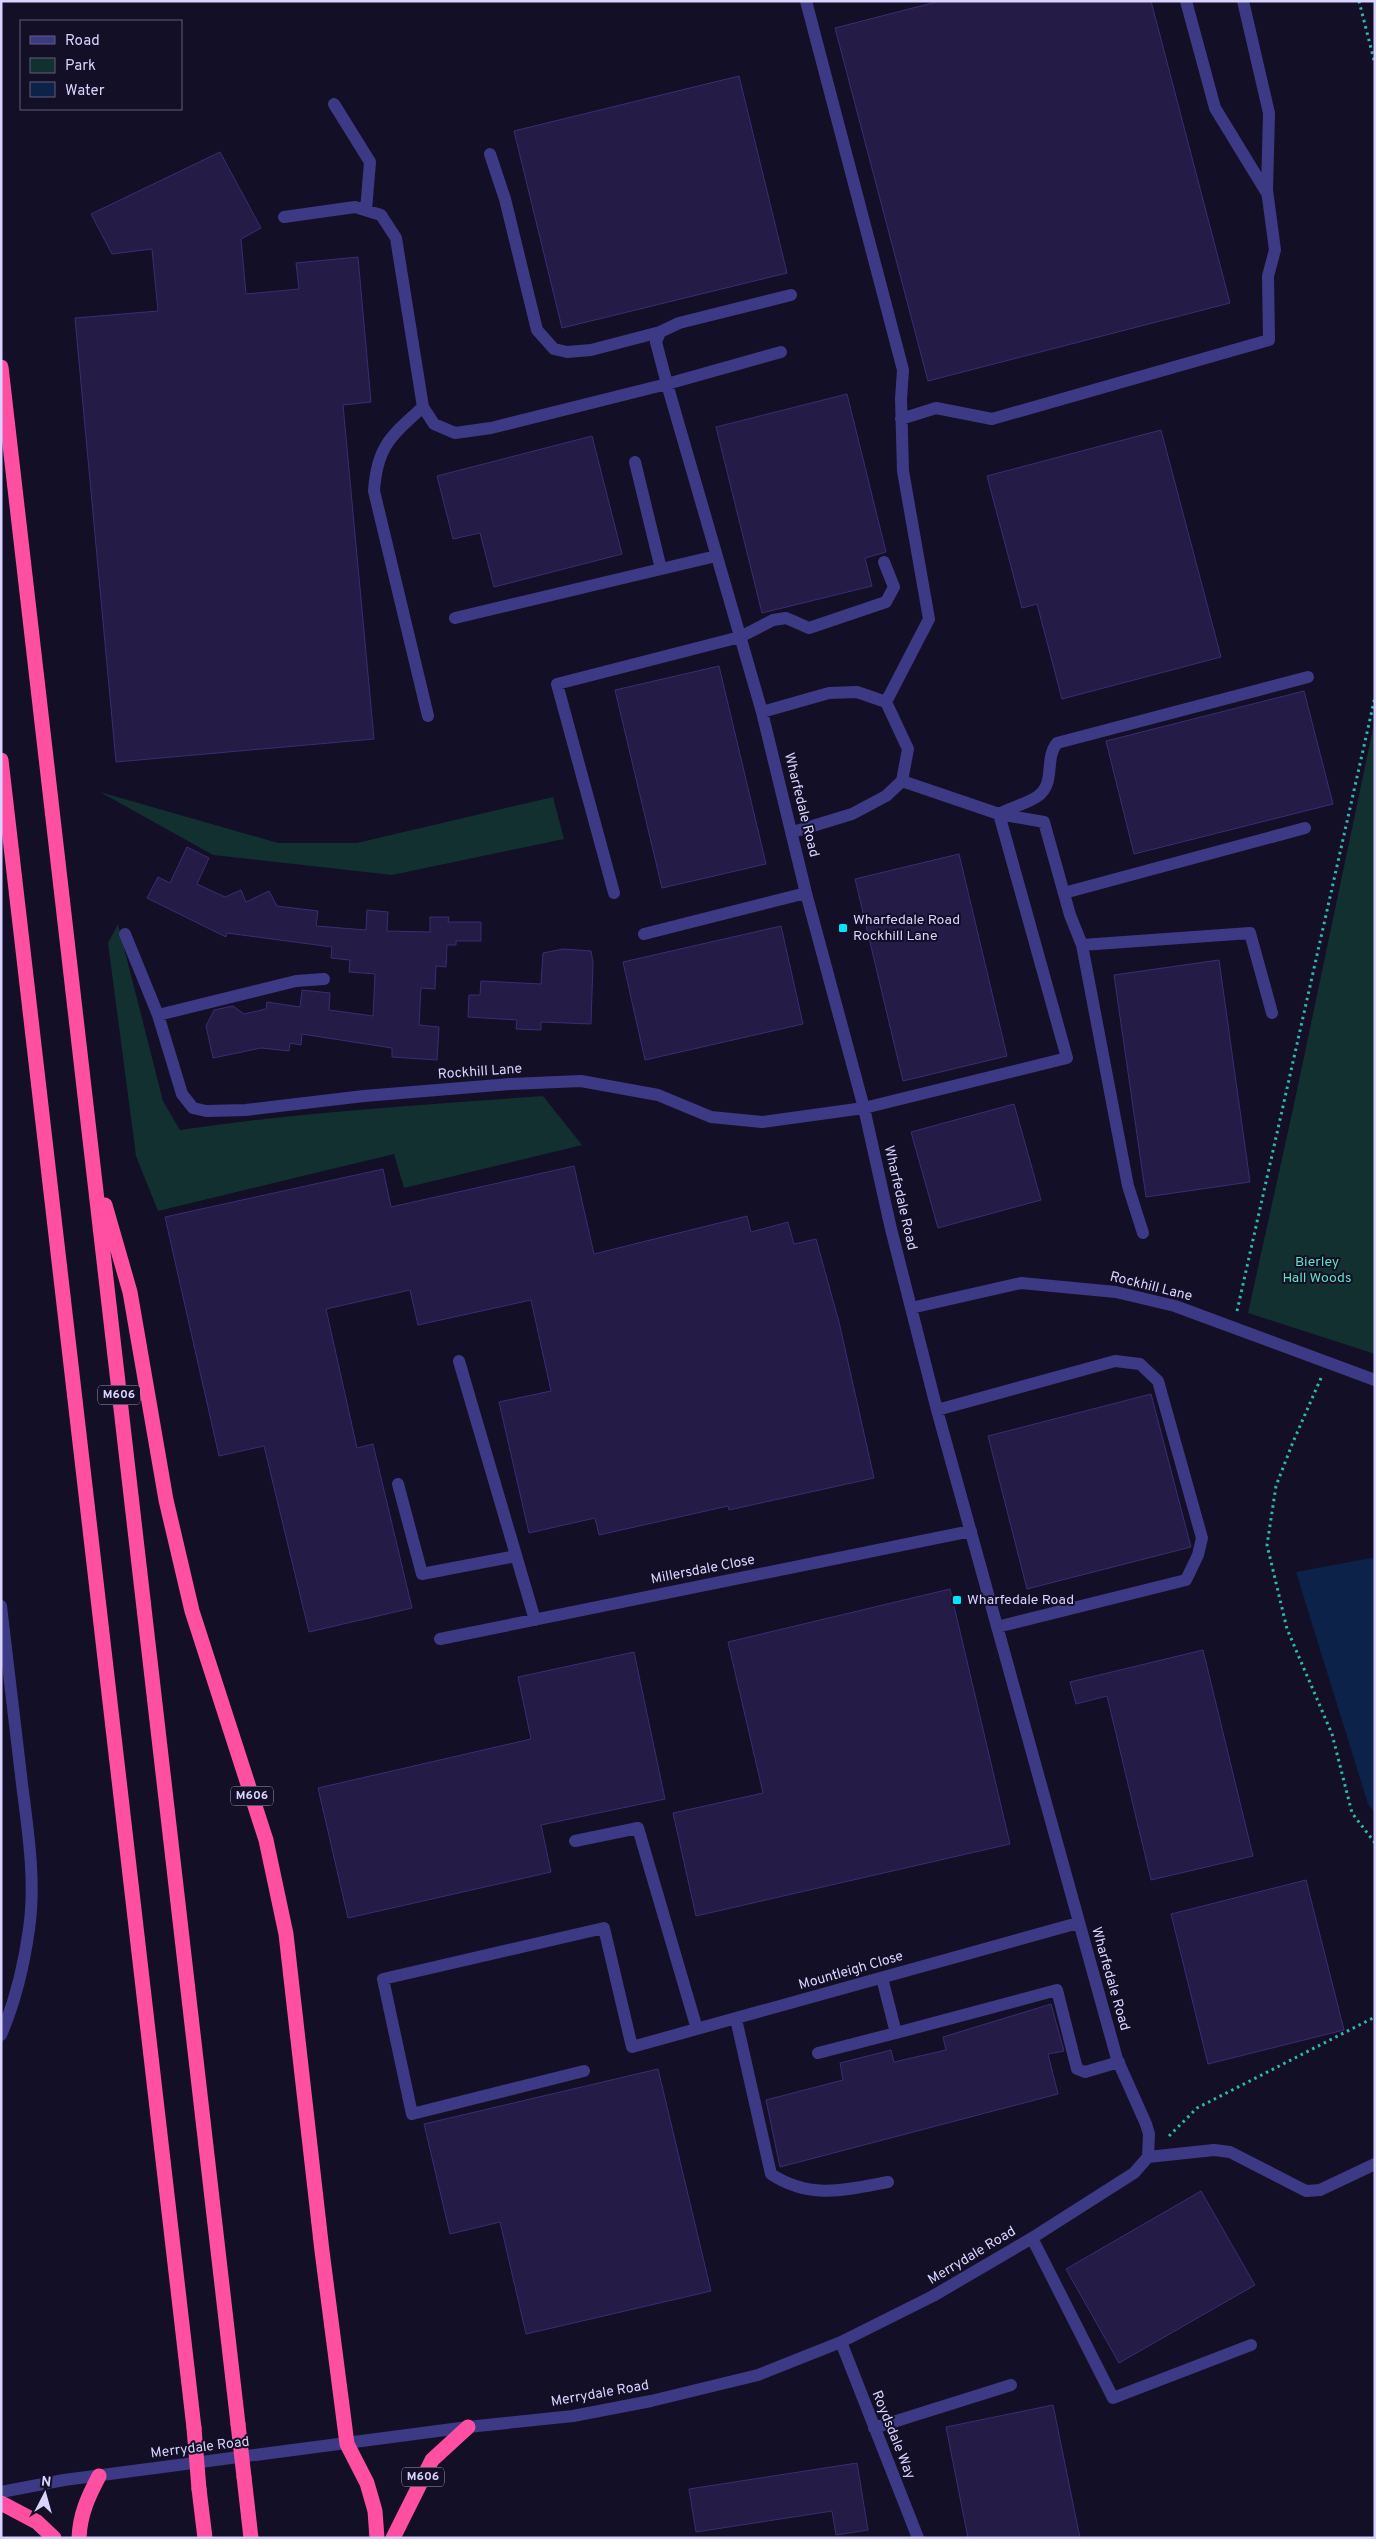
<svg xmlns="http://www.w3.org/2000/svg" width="1376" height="2539" viewBox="0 0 1376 2539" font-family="Overpass,sans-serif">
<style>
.green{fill:#12302f}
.water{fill:#0c2248}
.building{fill:#241b47;stroke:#3b2d73}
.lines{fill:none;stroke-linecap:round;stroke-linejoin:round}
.path{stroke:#2fb8b0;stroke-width:3;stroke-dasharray:2.5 4;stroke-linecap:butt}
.minor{stroke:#3d3a85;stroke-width:12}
.highway{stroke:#ff4fa3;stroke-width:15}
.highway-bridge{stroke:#ff4fa3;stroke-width:15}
.poi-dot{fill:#00e5ff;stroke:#130f26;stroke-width:2}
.labels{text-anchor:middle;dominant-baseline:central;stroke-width:4;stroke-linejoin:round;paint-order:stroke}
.shield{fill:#130f26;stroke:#9e99be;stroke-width:1}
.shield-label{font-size:12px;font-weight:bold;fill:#d9d4ff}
.street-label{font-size:14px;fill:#d9d4ff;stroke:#130f26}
.poi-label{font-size:14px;fill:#d9d4ff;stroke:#130f26;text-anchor:start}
.park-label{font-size:14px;fill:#5fe0c0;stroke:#130f26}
</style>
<rect width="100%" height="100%" fill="#130f26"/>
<!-- green -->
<path class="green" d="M1375 719V1354L1248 1313 1296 1095Z
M100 792 278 843H357L553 797 564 839 392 875 213 855Z
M118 924 163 1101 180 1130C300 1112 422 1105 543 1096L582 1145 404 1188 394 1154 158 1211 136 1156 108 943Z"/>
<!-- water -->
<path class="water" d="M1371 1558 1375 1559V1813L1368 1804 1296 1572Z"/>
<!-- building -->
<path class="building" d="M940 1H1151L1230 303 928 381 835 28Z
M739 76 787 273 562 328 514 131Z
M220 152 261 228 241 239 246 294 299 289 296 263 358 257 371 402 343 405 374 739 116 762 75 318 158 311 152 249 112 254 91 214Z
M847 394 886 552 865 558 872 586 762 613 716 427Z
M1161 430 1221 657 1062 699 1037 604 1022 608 987 476Z
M592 436 622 554 494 587 480 533 453 539 437 476Z
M719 666 766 864 662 888 615 690Z
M1304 691 1333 804 1134 854 1106 741Z
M187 847 209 858 197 884 225 897 241 890 246 902 269 891 277 906 318 911 316 926 366 930 367 910 388 912 387 931 430 932V917H449L448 922H481V941H456V945H447L446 967 436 966 435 989 421 988 419 1025 439 1027 437 1060 392 1057V1048L302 1034 301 1045 290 1043 289 1051 261 1048 213 1058 206 1026 214 1010 233 1006 244 1014 266 1009 267 1002 300 1007 302 990 330 993 329 1010 373 1016 375 974 349 972 350 960 331 958 332 947 227 933 226 937 147 898 158 877 170 883Z
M959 854 1007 1056 903 1081 855 879Z
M781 926 803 1024 645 1060 623 962Z
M563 949 591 951 593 963 591 1024 541 1022V1030L516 1029 517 1020 468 1017 469 995H480L481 981 541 984 543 953Z
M1219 960 1250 1182 1146 1197 1114 975Z
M1014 1104 1041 1200 938 1228 911 1132Z
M574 1166 594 1254 747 1216 751 1232 788 1222 794 1244 816 1239 839 1322 874 1478 729 1510 728 1506 599 1535 595 1518 529 1533 499 1402 551 1391 531 1300 418 1325 410 1290 326 1309 357 1448 373 1444 412 1608 309 1632 264 1446 219 1456 165 1217 383 1169 391 1207Z
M1151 1394 1191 1547 1027 1589 988 1436Z
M950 1589 1010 1844 696 1916 673 1813 763 1793 728 1642Z
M1203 1650 1253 1856 1151 1880 1107 1696 1076 1704 1070 1682Z
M634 1652 665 1799 541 1825 551 1872 348 1918 318 1788 531 1739 518 1677Z
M1306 1880 1344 2030 1208 2064 1171 1914Z
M1051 2004 1064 2051 1048 2054 1058 2094 780 2167 766 2100 843 2080 840 2063 891 2050 894 2062 946 2050 943 2037Z
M658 2069 711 2291 526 2334 500 2222 450 2234 424 2124Z
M1201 2191 1255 2285 1119 2363 1066 2269Z
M1053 2405 1080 2538H968L946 2427Z
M857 2463 868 2530 836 2535 832 2511 696 2532 689 2489Z"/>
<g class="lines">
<!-- path -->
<path class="path" d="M1359 1 1375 64
M1237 1311 1375 697
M1321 1378 1293 1442 1276 1486 1267 1545 1287 1629 1332 1734 1352 1813 1375 1843
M1169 2136 1197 2108 1375 2017"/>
<!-- minor -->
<path class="minor" d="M806 1 903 370 901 399 903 471 929 619 886 702
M1186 1 1215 108 1267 193
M334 104 370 162 366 210
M490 154 505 199 537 330 554 349 567 352 591 350 660 332
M284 217 355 207 381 215 396 238 423 407 434 424 455 433 491 428 667 384 762 712 806 893 864 1108 891 1229 937 1410 1117 2059 1146 2124 1149 2134 1148 2157
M781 352 667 384 656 342 660 332 679 323 791 295
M423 407C391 436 377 446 374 491L428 716
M901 419 936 408 992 419 1269 340 1268 276 1275 250 1267 190 1269 113 1243 1
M635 462 661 569
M455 618 716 556
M762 712 829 693 857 692 886 702 908 749 902 781 886 796 852 814 793 832
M902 781 999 814 1044 822 1070 915 1082 945 1250 933 1272 1013
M999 814C1011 807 1027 804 1038 796 1056 783 1044 759 1057 743L1308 677
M614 893 557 684 740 637 773 620 786 618 809 628 886 602 894 587 884 562
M1064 893 1305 828
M125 934 158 1015 182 1094 193 1108 206 1111 246 1110 364 1096 511 1084 581 1081 658 1095 711 1117 762 1122 864 1108 1067 1058 999 814
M644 934 806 893
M1082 945 1128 1186 1143 1233
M158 1015 296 981 324 979
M911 1308 1021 1283 1116 1292 1175 1306 1375 1380
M459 1361 535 1620
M937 1410 1115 1361 1140 1364 1158 1381 1202 1538 1198 1555 1186 1580 997 1627
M398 1484 422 1574 516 1556
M1 1606C8 1666 15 1725 22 1784 28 1831 36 1882 29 1929 24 1965 15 2002 1 2035
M440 1639 971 1531
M575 1841 638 1828 697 2029
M736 2019 771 2174C810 2200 846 2190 888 2182
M896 2033 1057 1990 1077 2069 1085 2072 1119 2062
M818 2053 896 2033 882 1978
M584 2071 412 2114 383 1979 604 1928 632 2047 1078 1923
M1148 2157 1214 2150 1230 2152 1306 2191 1320 2190 1375 2164
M1032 2238 1113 2398 1251 2345
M841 2342 918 2538
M874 2428 1011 2385
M1 2492 64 2480 468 2427 573 2416 651 2401 758 2375 841 2342 933 2296 1032 2238 1134 2173 1148 2157"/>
<!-- highway -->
<path class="highway" d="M1 367 238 2424
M1 760 194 2428
M105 1205 130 1292 166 1500 192 1611 266 1840 286 1934 322 2251 347 2444 367 2483 375 2511 377 2538
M244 2477 251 2538
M199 2489 205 2538
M1 2503 37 2522 54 2538
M79 2538C80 2514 88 2497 99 2476
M393 2538 432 2460 468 2427"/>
<!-- highway-bridge -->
<path class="highway-bridge" d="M238 2424 244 2477
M194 2428 199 2489"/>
</g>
<!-- markers -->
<g class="poi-dot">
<rect x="838" y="923" width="10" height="10" rx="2.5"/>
<rect x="952" y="1595" width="10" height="10" rx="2.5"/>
</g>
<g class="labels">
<!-- shield labels -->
<g class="shield">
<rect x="98" y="1385.5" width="42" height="19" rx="4"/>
<rect x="231" y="1786.5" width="42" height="19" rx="4"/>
<rect x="402" y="2467.5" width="42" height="19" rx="4"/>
</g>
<g class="shield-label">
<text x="119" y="1395">M606</text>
<text x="252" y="1796">M606</text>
<text x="423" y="2477">M606</text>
</g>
<!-- street labels -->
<g class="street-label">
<text transform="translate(801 805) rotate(76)">Wharfedale Road</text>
<text transform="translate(480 1072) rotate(-4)">Rockhill Lane</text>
<text transform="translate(900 1198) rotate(77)">Wharfedale Road</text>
<text transform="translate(1151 1287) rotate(14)">Rockhill Lane</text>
<text transform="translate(703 1570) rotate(-11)">Millersdale Close</text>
<text transform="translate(851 1971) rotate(-16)">Mountleigh Close</text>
<text transform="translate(1110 1979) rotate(74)">Wharfedale Road</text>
<text transform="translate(972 2256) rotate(-31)">Merrydale Road</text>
<text transform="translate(600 2394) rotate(-10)">Merrydale Road</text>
<text transform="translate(893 2435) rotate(68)">Roydsdale Way</text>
<text transform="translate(200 2448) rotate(-7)">Merrydale Road</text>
</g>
<!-- poi labels -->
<g class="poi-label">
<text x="853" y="920">Wharfedale Road<tspan x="853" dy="16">Rockhill Lane</tspan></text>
<text x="967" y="1600">Wharfedale Road</text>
</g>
<!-- park labels -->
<g class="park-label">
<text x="1317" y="1262">Bierley<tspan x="1317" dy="16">Hall Woods</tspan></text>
</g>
</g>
<!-- border -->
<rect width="1376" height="2539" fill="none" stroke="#d9d4ff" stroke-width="5"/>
<!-- legend -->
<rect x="20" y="20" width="162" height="90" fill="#130f26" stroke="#625e7d"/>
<rect x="30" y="36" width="25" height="8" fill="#3d3a85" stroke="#625e7d"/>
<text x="65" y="45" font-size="15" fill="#d9d4ff">Road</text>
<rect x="30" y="58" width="25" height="15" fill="#12302f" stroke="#625e7d"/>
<text x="65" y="70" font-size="15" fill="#d9d4ff">Park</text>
<rect x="30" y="82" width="25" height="15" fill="#0c2248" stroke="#625e7d"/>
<text x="65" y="95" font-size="15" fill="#d9d4ff">Water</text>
<!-- north arrow -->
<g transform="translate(45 2494) rotate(6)" stroke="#130f26" stroke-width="4" paint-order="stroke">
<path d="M0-4L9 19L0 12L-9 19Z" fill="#d9d4ff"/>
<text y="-8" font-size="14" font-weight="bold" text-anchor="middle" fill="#d9d4ff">N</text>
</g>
</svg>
